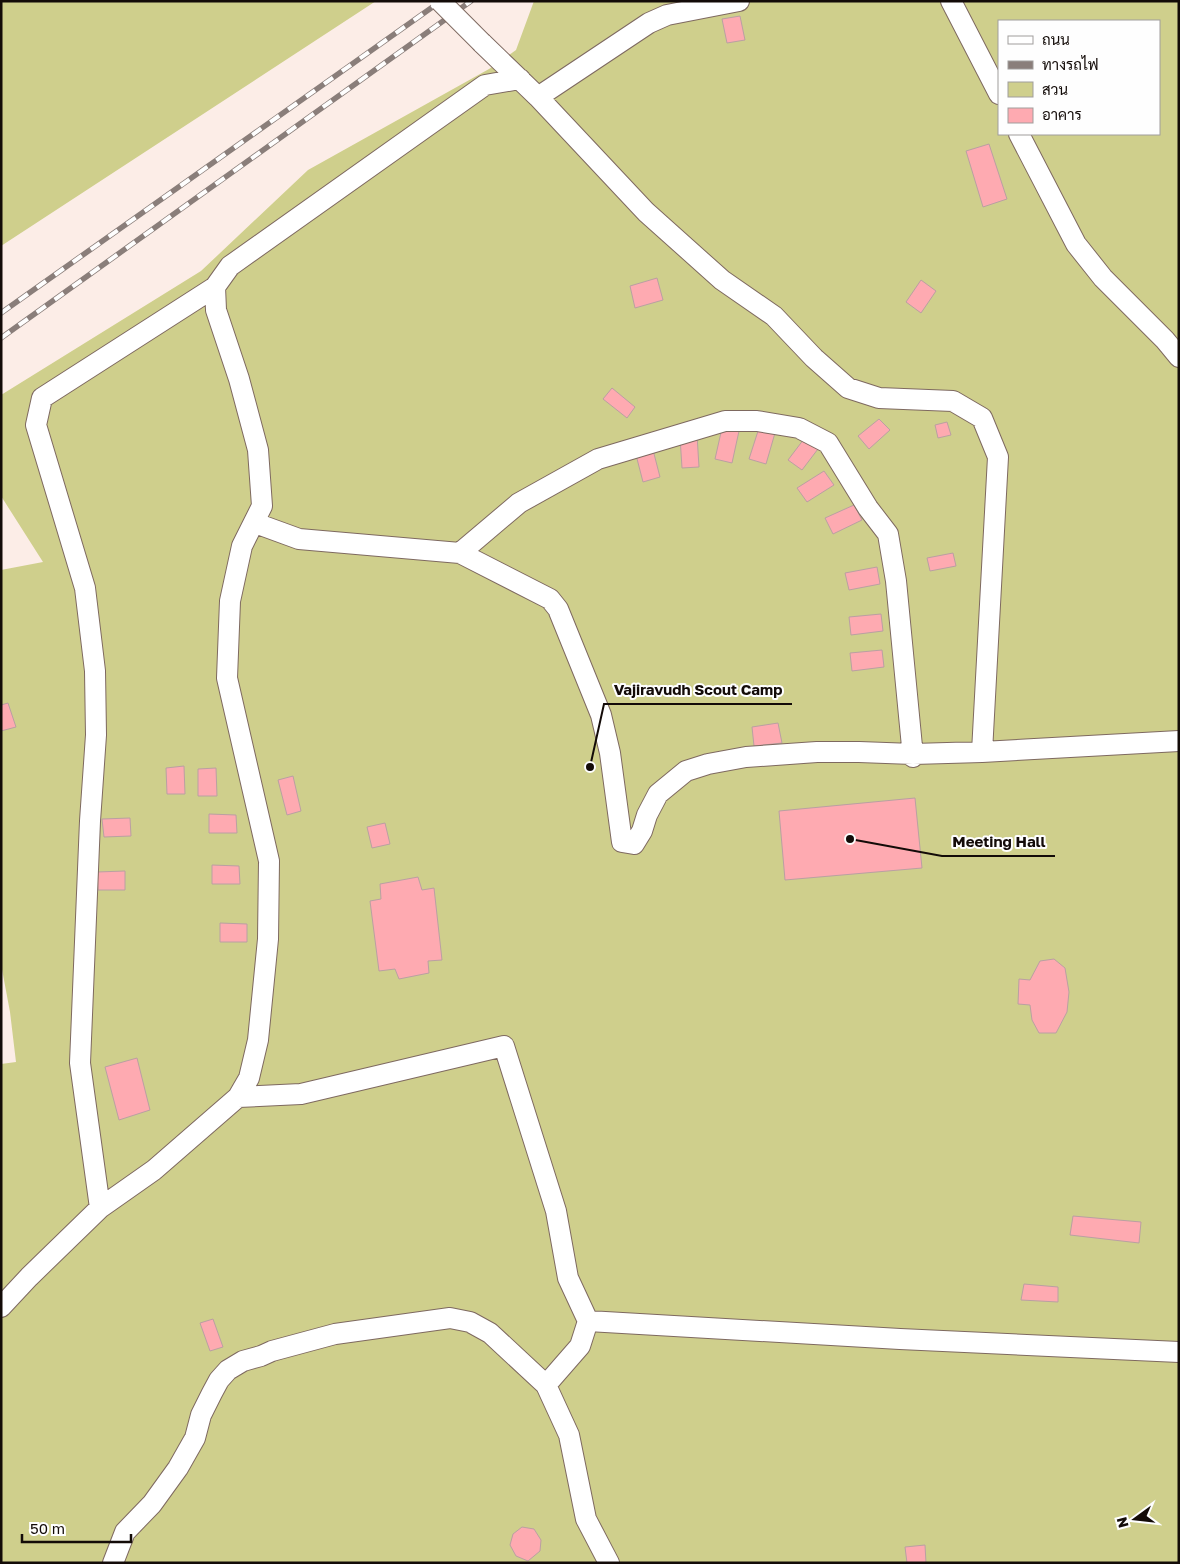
<svg xmlns="http://www.w3.org/2000/svg" width="1180" height="1564" viewBox="0 0 1180 1564" font-family="'Golos Text',Sarabun,sans-serif">
<style>
.green{fill:#cfcf8c;fill-rule:evenodd}
.building{fill:#feaab1;stroke:#baa0a2}
.lines{fill:none;stroke-linecap:round;stroke-linejoin:round}
.minor-casing{stroke:#7e6960;stroke-width:22}
.minor{stroke:#fff;stroke-width:20}
.rail-casing{stroke:#8a7e7a;stroke-width:5.5}
.rail{stroke:#fefefe;stroke-width:4;stroke-dasharray:11;stroke-linecap:butt}
.minor-bridge-casing{stroke:#7e6960;stroke-width:22;stroke-linecap:butt}
.minor-bridge{stroke:#fff;stroke-width:20}
.leader{fill:none;stroke:#130b08;stroke-width:2}
.callout-dot{fill:#130b08;stroke:#fefefe;stroke-width:2}
.callout-label{font-size:15px;text-anchor:middle;font-weight:bold;fill:#130b08;stroke:#fefefe;stroke-width:4;stroke-linejoin:round;paint-order:stroke}
</style>
<rect width="100%" height="100%" fill="#fcede7"/>
<!-- green -->
<path class="green" d="M1 1H376L1 246Z
M534 1H1179V1563H1V1064L16 1062 10 1012 1 964V570L43 562 1 496V395L201 271 308 170 489 69 516 50ZM999 21H1159V134H999Z"/>
<!-- building -->
<path class="building" d="M740 16 745 40 727 43 722 19Z
M989 144 1007 199 983 207 966 151Z
M657 278 663 300 635 308 630 286Z
M921 280 936 291 921 313 906 302Z
M612 388 635 407 627 418 603 399Z
M879 419 890 430 869 449 858 436Z
M947 422 951 435 938 438 935 425Z
M722 428 739 431 732 463 715 459Z
M759 428 775 433 766 464 749 459Z
M697 435 699 467 682 468 680 437Z
M807 435 821 445 802 470 788 460Z
M652 446 660 477 643 482 635 451Z
M824 471 834 485 807 502 797 488Z
M854 505 862 520 833 534 825 518Z
M953 553 956 566 930 571 927 558Z
M877 567 880 584 849 590 845 573Z
M881 614 883 631 851 635 849 617Z
M882 650 884 667 852 671 850 653Z
M8 703 16 727 1 731V705Z
M778 723 782 743 754 746 752 727Z
M184 766 185 794H167L166 768Z
M216 768 217 796H198V769Z
M293 776 301 811 287 815 278 780Z
M915 798 922 868 785 880 779 811Z
M209 814 236 815 237 833H209Z
M130 818 131 836 104 837 102 819Z
M385 823 390 844 372 848 367 827Z
M212 865 239 866 240 884H212Z
M125 871V890H98L97 872Z
M418 877 422 890 434 888 442 960 428 961 429 973 399 979 395 969 379 971 370 901 381 899 380 884Z
M220 923 247 924V942H220Z
M1054 959 1065 968 1069 992 1067 1012 1056 1033H1039L1032 1020 1030 1005 1018 1004 1019 979 1030 980 1040 961Z
M137 1058 150 1110 119 1120 105 1067Z
M1073 1216 1141 1222 1139 1243 1070 1235Z
M1024 1284 1058 1287V1302L1021 1300Z
M213 1319 223 1347 210 1351 200 1323Z
M522 1527 534 1529 541 1540 540 1551 528 1561 516 1556 510 1545 513 1534Z
M925 1545 926 1563H907L905 1547Z"/>
<g class="lines">
<!-- minor casing -->
<g class="minor-casing">
<path id="minor" d="M951 1 999 94
M482 43 538 97 646 212 722 280 774 316 814 358 848 388 879 398 953 401 982 418 998 457 982 752 1179 741
M538 97 649 23 667 15 739 1
M1019 134 1076 244 1103 278 1165 340 1179 357
M255 523 299 539 460 553 519 503 598 459 725 421H757L799 428 828 443 868 508 888 534 896 581 913 757
M460 553 550 599 558 609 601 715 610 753 622 842 634 844 642 831 647 815 658 794 686 771 708 764 746 757 817 752H859L913 754 982 752
M238 1097 301 1094 504 1046 556 1211 568 1278 588 1321 580 1346 546 1385
M100 1208 80 1063 90 821 96 735 95 671 85 588 36 425 42 398 215 287
M1 1307 29 1277 100 1208 154 1170 238 1097 249 1078 258 1040 268 939 269 861 227 678 230 601 242 546 262 506 258 450 239 379 216 310 215 287 230 266 485 85 520 79
M588 1321 900 1339 1179 1352
M113 1563 125 1532 152 1504 178 1468 195 1438 201 1415 212 1393 219 1380 228 1370 243 1361 261 1356 272 1351 335 1334 450 1318 470 1322 490 1333 546 1385 569 1435 586 1519 609 1563"/>
</g>
<!-- minor -->
<use href="#minor" class="minor"/>
<!-- rail casing -->
<g class="rail-casing">
<path id="rail" d="M1 313 441 1
M1 338 471 1"/>
</g>
<!-- rail -->
<use href="#rail" class="rail"/>
<!-- minor-bridge casing -->
<g class="minor-bridge-casing">
<path id="minor-bridge" d="M440 1 482 43"/>
</g>
<!-- minor-bridge -->
<use href="#minor-bridge" class="minor-bridge"/>
</g>
<!-- callouts -->
<path class="leader" d="M590 767L604 704H792M850 839L942 856H1055"/>
<g class="callout-dot">
<circle cx="590" cy="767" r="5"/>
<circle cx="850" cy="839" r="5"/>
</g>
<g class="callout-label">
<text x="698" y="695">Vajiravudh Scout Camp</text>
<text x="999" y="847">Meeting Hall</text>
</g>
<!-- border -->
<rect width="1180" height="1564" fill="none" stroke="#130b08" stroke-width="5"/>
<!-- legend -->
<rect x="998" y="20" width="162" height="115" fill="#fefefe" stroke="#a09d9c"/>
<rect x="1008" y="36" width="25" height="8" fill="#ffffff" stroke="#a09d9c"/>
<text x="1042" y="45" font-size="15" fill="#130b08">ถนน</text>
<rect x="1008" y="61" width="25" height="8" fill="#8a7e7a" stroke="#a09d9c"/>
<text x="1042" y="70" font-size="15" fill="#130b08">ทางรถไฟ</text>
<rect x="1008" y="82" width="25" height="15" fill="#cfcf8c" stroke="#a09d9c"/>
<text x="1042" y="95" font-size="15" fill="#130b08">สวน</text>
<rect x="1008" y="108" width="25" height="15" fill="#feaab1" stroke="#a09d9c"/>
<text x="1042" y="120" font-size="15" fill="#130b08">อาคาร</text>
<!-- north arrow -->
<g transform="translate(1135 1519) rotate(255)" stroke="#fefefe" stroke-width="4" paint-order="stroke">
<path d="M0-4L9 19L0 12L-9 19Z" fill="#130b08"/>
<text y="-8" font-size="14" font-weight="bold" text-anchor="middle" fill="#130b08">N</text>
</g>
<!-- scale -->
<path d="M22 1534v8h109v-8" fill="none" stroke="#130b08" stroke-width="2.5"/>
<text x="30" y="1534" font-size="15" fill="#130b08" stroke="#fefefe" stroke-width="4" paint-order="stroke">50 m</text>
</svg>
